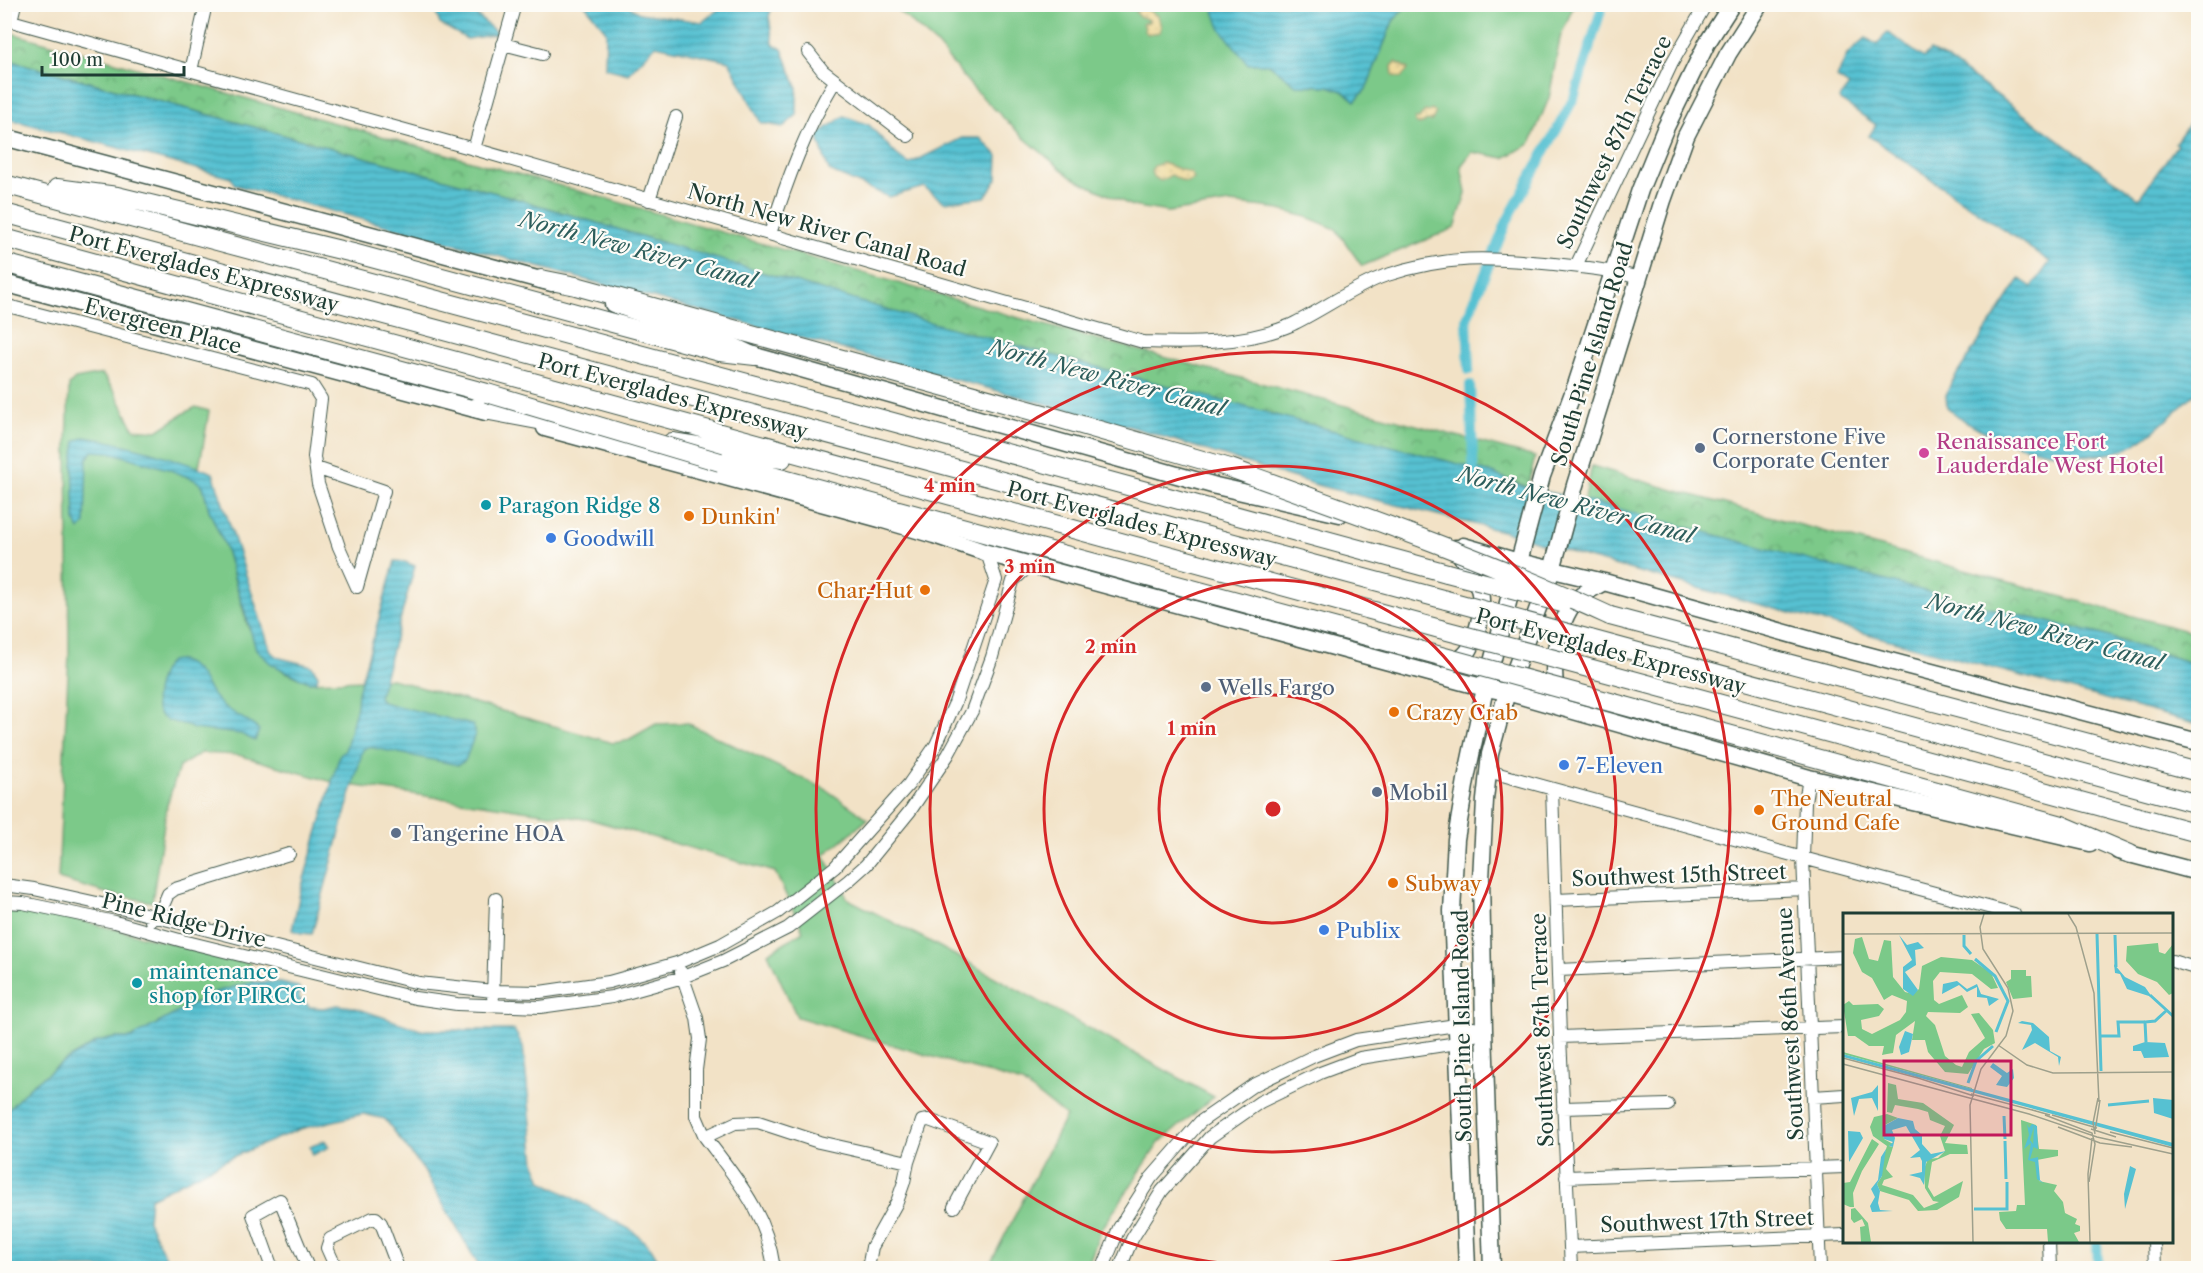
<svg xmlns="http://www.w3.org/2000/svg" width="2203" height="1273" viewBox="0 0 2203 1273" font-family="'Libre Caslon Text',serif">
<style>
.grass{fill:#7bc989;stroke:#4d835e;stroke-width:1.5}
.sand{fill:url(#sand-dots);stroke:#868c69;stroke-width:1.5}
.park{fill:url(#park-crowns);stroke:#4d835e;stroke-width:1.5}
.water{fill:url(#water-rules);stroke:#3a7f83;stroke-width:1.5}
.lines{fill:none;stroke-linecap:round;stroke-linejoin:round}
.canal{stroke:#56c1d2;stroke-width:10}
.minor-casing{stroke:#3f564a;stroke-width:14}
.major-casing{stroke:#3f564a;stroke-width:19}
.highway-casing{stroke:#3f564a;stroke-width:20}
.minor{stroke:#fff;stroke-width:12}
.major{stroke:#fff;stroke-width:16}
.highway{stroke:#fff;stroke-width:18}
.highway-bridge-casing{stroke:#3f564a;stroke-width:20;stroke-linecap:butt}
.highway-bridge{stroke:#fff;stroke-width:18}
.ring{fill:none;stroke:#d62828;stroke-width:3}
.service-dot{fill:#5c6f8a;stroke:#fdfcf7;stroke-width:2}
.hotel-dot{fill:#d1479c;stroke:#fdfcf7;stroke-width:2}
.culture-dot{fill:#0f9aa8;stroke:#fdfcf7;stroke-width:2}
.food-dot{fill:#e8710a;stroke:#fdfcf7;stroke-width:2}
.shop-dot{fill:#3f7fe0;stroke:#fdfcf7;stroke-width:2}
.labels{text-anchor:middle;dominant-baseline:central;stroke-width:4.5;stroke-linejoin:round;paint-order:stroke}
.street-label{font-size:21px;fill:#1f3d34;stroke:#fdfcf7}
.service-label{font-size:21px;fill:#4e5e75;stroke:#fdfcf7;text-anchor:start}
.hotel-label{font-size:21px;fill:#b23c85;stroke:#fdfcf7;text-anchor:start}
.culture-label{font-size:21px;fill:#0d838f;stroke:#fdfcf7;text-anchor:start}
.food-label{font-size:21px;fill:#c56008;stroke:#fdfcf7;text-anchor:start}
.shop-label{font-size:21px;fill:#366cbe;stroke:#fdfcf7;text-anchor:start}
.water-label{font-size:22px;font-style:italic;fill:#2d5e5c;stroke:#fdfcf7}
.inset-river{fill:none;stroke:#56c1d2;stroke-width:3}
.inset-road{fill:none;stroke:#9ea08c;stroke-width:1.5}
.view{fill:#c2185b;fill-opacity:0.15;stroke:#c2185b;stroke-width:3}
.inset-edge{fill:none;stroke:#1f3d34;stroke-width:3}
.centre{fill:#d62828;stroke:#fdfcf7;stroke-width:3}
.ring-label{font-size:18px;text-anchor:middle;font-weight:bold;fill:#d62828;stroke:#fdfcf7;stroke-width:4.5;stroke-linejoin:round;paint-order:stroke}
</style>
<defs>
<pattern id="sand-dots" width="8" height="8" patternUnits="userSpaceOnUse" patternTransform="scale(1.5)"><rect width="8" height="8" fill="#eeda9e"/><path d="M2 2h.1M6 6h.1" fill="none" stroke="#ccbc89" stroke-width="1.8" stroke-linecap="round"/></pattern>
<pattern id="park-crowns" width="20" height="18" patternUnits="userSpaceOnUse" patternTransform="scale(1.5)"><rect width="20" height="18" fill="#7bc989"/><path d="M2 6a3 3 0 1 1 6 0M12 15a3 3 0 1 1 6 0" fill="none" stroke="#64a471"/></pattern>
<pattern id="water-rules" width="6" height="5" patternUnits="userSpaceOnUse" patternTransform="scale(1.5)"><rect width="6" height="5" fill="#56c1d2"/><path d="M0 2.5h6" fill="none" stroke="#479eab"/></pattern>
</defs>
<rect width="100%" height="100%" fill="#fdfcf7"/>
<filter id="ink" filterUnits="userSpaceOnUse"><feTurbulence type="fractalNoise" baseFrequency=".0167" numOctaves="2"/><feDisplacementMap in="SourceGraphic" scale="12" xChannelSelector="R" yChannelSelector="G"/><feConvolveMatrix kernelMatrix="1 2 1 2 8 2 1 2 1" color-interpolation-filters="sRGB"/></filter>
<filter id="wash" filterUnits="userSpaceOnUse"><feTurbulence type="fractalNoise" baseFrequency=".008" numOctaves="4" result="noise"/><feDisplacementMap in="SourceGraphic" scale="24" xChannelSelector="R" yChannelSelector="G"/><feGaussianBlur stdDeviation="1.35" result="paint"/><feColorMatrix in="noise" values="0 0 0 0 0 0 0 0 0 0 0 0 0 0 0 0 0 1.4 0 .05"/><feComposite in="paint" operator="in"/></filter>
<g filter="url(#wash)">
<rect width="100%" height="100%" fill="#f2e2c6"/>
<!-- grass -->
<path class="grass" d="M892 5H1212L1269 64 1296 85 1328 86 1343 91 1355 101 1366 89 1393 21 1407 5H1574L1560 38 1549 98 1530 144 1504 158 1472 152 1461 166 1466 193 1455 228 1362 266 1336 229 1307 217 1272 208 1230 203 1168 212 1132 206 1071 177 1023 137 973 88 936 44Z
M102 374 115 392 134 429 157 431 186 412 196 407 209 411 203 447 196 480 203 486 209 510 225 546 248 627 283 671 309 682 392 679 613 743 626 741 656 724 687 723 825 789 868 819 824 855 848 899 927 940 1214 1097 1159 1143 1101 1230 1087 1268H988L1066 1116 1022 1083 797 1017 768 953 803 931 775 872 592 820 336 783 238 755 201 753 179 767 167 805 152 902 106 893 58 879 69 654 67 447 69 385 75 379Z
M5 908 50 913 250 963 253 982 215 992 131 1038H115L97 1042 63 1062 31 1086 5 1113Z"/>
<!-- sand -->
<path class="sand" d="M1144 8 1158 16 1161 27 1160 32 1148 34 1144 31 1145 28 1143 23 1148 22 1149 20 1139 16 1135 11Z
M1396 62 1408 69 1401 78 1393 76 1392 66Z
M1431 110 1436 112 1432 121H1427L1420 125 1415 123V119H1419L1425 111 1428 112Z
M1162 163 1191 173 1194 179C1185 186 1179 178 1171 175L1161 181 1153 177 1151 171 1154 166Z"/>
<!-- park -->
<path class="park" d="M4 31 611 200 1026 320 1535 457 1528 487 1491 473 925 321 507 196 5 59Z
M1592 466 1663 487 2198 634V665L2099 634 1969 603 1584 502Z"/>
<!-- water -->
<path class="water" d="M433 5H465L498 34 467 39 440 24Z
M585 5H627L639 13 702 22 724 5H773L769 16 773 44 782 49 797 87V115L783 127 761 123 729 61 656 45 628 74 605 68 606 31Z
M1212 5H1407L1393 21 1366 89 1355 101 1343 91 1328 86 1296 85 1269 64H1248L1220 28Z
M1887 32 1924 58 1930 51 1947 59 2139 198 2177 145 2175 143 2196 113H2198V391C2178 408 2147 442 2123 450 2075 467 1983 442 1947 407L1946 395 1951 383 2020 279 2032 287 2050 262 1869 136 1876 125 1839 99 1849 86 1837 78 1847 55 1866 38 1877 45Z
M4 59 507 196 925 321 1492 473 1522 486 1604 505 1969 603 2099 634 2198 665V724L1588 558 1506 532 1320 486 1135 428 235 185 231 178 5 118Z
M844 116 869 125 896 154 909 164 962 138H980L998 156 997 179 985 197 944 202 924 187 889 197 829 171 817 135Z
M85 437C130 444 171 457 213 473L271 652 280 658 312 666 318 675 317 681 309 682 283 670 270 663 256 649 225 546 209 510 203 486 195 480 168 469 109 452 92 451 87 459 85 524 79 530 75 521 73 463 76 441Z
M395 561 405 562 415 566 379 697 382 702 473 725 475 734 465 761 458 765 369 747 363 749 312 934 301 933 292 930 300 893 340 754 345 751 357 706 358 692Z
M176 660C204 665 202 688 221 704 233 714 248 720 259 730L255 741 241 734 193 729C183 722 171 724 162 717 148 706 159 672 170 661Z
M253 982H277L299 987V998L310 1007 323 1008 337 1005 353 1007 421 1030H514L523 1046 535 1162 542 1181 633 1231 651 1248 663 1268H480L424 1171 385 1119 363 1114 300 1129 232 1157 150 1198 148 1221 171 1268H5V1113L31 1086 63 1062 97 1042 115 1038H131L215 992Z
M325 1140 329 1147 313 1155 310 1147Z"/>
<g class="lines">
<!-- canal -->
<path class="canal" d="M1469 370 1467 318 1507 221 1574 98 1603 4
M1470 385 1474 481
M2097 1242 2098 1268"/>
</g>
</g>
<g filter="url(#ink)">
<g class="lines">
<!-- minor casing -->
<g class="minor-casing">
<path id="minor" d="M4 19 474 149 1143 342C1190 344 1247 344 1291 325 1321 311 1353 287 1384 276 1447 255 1489 257 1554 264 1583 267 1611 270 1639 278
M11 21 15 4
M503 44 542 54
M808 52 823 71 908 136
M191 71 206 4
M474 149 515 4
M649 200 676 117
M770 234C787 180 806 129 835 81
M1576 266 1672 63 1706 4
M4 305 312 385 321 399 314 457 318 484 339 547 357 587
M316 468 384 491 357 587
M1488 771 1803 858 2014 914
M1809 778 1805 802 1803 858 1820 1268
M1552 789 1560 1037 1571 1268
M4 885 34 889 133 911 419 983 493 991 540 992 609 982 677 963 720 945 778 912 835 867 909 784 936 745 955 703 996 580 987 553
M1556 900 1804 889
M4 902 23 903 115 922 183 941 415 998 457 1004 540 1007 612 997 683 977 723 961 788 928 848 881 866 865 910 811 948 755 972 711 992 657 1013 581 1030 565
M151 921 162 908 168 894 175 889 289 854
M2172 961 2198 969
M1559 970 1844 957
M681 972 697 1018 700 1039 696 1070V1116L705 1137
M493 997 496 899
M1560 1037 1844 1027
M1813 1097 1844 1095
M1563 1108 1668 1105
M1566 1177 1844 1167
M2049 1242 2050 1268
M2154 1242 2155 1268
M1570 1247 1844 1235
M272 1268 253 1215 280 1200 308 1268
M336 1268 327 1248 330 1239 373 1218H376L381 1223 398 1268
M774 1268C766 1212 738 1181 705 1137L735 1123 758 1122 819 1142 908 1162
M868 1268 872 1247 897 1202 904 1182 908 1162 922 1121 929 1120 989 1142 954 1207
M1103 1268 1119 1228 1151 1178 1200 1122 1252 1086 1314 1056 1356 1040 1456 1025 1484 1030
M1120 1268 1132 1239 1162 1191 1210 1137 1260 1102 1320 1073 1360 1058 1457 1043 1484 1030"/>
</g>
<!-- major casing -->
<g class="major-casing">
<path id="major" d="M4 137 552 283
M4 283 486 412
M613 304 729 344 755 356 1216 486 1340 514
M545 428 880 519 934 535 987 553 1485 688 1507 692 1809 778 2090 843
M1463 546 1515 561 1604 582 1829 645 2198 742
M1450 665C1469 655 1471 649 1477 630 1489 593 1475 578 1456 548
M1559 699C1548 671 1557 623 1576 600 1584 592 1594 588 1604 582
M2118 851 2198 872
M1467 1268 1452 911 1456 839 1467 774 1485 688 1542 476 1577 382 1640 190 1665 129 1707 43 1732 4
M1492 1268 1484 1030 1481 879 1485 800 1490 754 1507 692 1552 570 1575 485 1663 200 1686 136 1728 54 1760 4"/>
</g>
<!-- highway casing -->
<g class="highway-casing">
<path id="highway" d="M4 184 878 418 1447 573
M57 188 117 196 353 253 720 352 755 356
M4 213 1446 600
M4 238 1440 629
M4 263 487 393
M541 279 576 286 1047 415 1230 468
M474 408 586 429
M672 442 782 459
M720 462 1415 649
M1610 616 2198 772
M1590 639 2198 804
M1581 666 2198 833
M1588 696 2062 825 2130 854"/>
</g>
<!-- minor -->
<use href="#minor" class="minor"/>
<!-- major -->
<use href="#major" class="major"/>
<!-- highway -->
<use href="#highway" class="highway"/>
<!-- highway-bridge casing -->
<g class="highway-bridge-casing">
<path id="highway-bridge" d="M487 393 720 462
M1230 468C1358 514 1486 559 1610 616
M1447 573 1562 603
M1446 600 1590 639
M1440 629 1581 666
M1415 649 1588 696"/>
</g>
<!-- highway-bridge -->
<use href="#highway-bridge" class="highway-bridge"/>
</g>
</g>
<!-- distance rings -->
<g class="ring">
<circle cx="1273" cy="809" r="114"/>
<circle cx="1273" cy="809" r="229"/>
<circle cx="1273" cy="809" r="343"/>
<circle cx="1273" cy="809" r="457"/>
</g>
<!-- markers -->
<g class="service-dot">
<circle cx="1700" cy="448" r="6"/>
<circle cx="1206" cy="687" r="6"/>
<circle cx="1377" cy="792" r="6"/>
<circle cx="396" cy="833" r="6"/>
</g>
<circle class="hotel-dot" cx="1924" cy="453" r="6"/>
<g class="culture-dot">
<circle cx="486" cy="505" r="6"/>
<circle cx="137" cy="983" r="6"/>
</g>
<g class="food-dot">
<circle cx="689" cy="516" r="6"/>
<circle cx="925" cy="590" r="6"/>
<circle cx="1394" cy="712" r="6"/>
<circle cx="1759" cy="810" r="6"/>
<circle cx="1393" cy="883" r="6"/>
</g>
<g class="shop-dot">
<circle cx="551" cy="538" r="6"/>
<circle cx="1564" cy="765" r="6"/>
<circle cx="1324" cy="930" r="6"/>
</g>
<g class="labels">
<!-- street labels -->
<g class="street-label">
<text transform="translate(1614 142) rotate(-64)">Southwest 87th Terrace</text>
<text transform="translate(827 230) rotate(16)">North New River Canal Road</text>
<text transform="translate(204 269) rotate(15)">Port Everglades Expressway</text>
<text transform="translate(163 326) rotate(15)">Evergreen Place</text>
<text transform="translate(1592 354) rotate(-73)">South Pine Island Road</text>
<text transform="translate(673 396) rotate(15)">Port Everglades Expressway</text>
<text transform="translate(1142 524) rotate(15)">Port Everglades Expressway</text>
<text transform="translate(1611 651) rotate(15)">Port Everglades Expressway</text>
<text transform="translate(1679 875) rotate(-2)">Southwest 15th Street</text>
<text transform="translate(184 920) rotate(14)">Pine Ridge Drive</text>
<text transform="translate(1790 1024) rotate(-93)">Southwest 86th Avenue</text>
<text transform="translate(1462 1026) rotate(-91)">South Pine Island Road</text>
<text transform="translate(1542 1030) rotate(-92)">Southwest 87th Terrace</text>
<text transform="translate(1707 1221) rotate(-2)">Southwest 17th Street</text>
</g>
<!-- service labels -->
<g class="service-label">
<text x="1712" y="436">Cornerstone Five<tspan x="1712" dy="24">Corporate Center</tspan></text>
<text x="1218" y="687">Wells Fargo</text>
<text x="1389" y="792">Mobil</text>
<text x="408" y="833">Tangerine HOA</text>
</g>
<!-- hotel labels -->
<g class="hotel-label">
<text x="1936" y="441">Renaissance Fort<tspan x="1936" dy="24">Lauderdale West Hotel</tspan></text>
</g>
<!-- culture labels -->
<g class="culture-label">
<text x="498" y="505">Paragon Ridge 8</text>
<text x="149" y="971">maintenance<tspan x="149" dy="24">shop for PIRCC</tspan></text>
</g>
<!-- food labels -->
<g class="food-label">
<text x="701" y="516">Dunkin'</text>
<text x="913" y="590" text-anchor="end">Char-Hut</text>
<text x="1406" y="712">Crazy Crab</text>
<text x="1771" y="798">The Neutral<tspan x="1771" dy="24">Ground Cafe</tspan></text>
<text x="1405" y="883">Subway</text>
</g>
<!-- shop labels -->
<g class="shop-label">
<text x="563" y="538">Goodwill</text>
<text x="1576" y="765">7-Eleven</text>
<text x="1336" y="930">Publix</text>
</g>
<!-- water labels -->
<g class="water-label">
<text transform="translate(638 250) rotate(15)">North New River Canal</text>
<text transform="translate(1107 378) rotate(15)">North New River Canal</text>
<text transform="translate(1576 505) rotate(15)">North New River Canal</text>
<text transform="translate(2045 632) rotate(15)">North New River Canal</text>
</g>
</g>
<!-- overview -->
<g transform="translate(1843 913)">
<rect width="330" height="330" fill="#f2e2c6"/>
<path d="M19 24 26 46 35 48 41 27 48 28 50 64 62 79 70 81 76 76 79 53 98 44 129 47 148 60 155 75 148 76 129 61 97 59 90 68 91 87 96 91 119 82 125 94 117 100 85 99 83 103 92 112 102 143 113 152 119 154 126 139 142 125 128 101 136 100 150 117 152 130 141 136 125 161 102 159 85 139 82 127H69L72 108 53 122 50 140 44 141 39 142 41 133H26L12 123H5L0 92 6 88 10 92 35 91 41 96 36 103 18 107 19 116 29 121 57 107 63 99 64 88 49 82 41 87 29 65 19 59 10 40 12 26ZM315 30 316 39 322 41 330 31V80L326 82 314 69 295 61 283 48 284 33ZM45 170 53 172 55 186 80 190 111 212 102 230 124 232 125 241H107L89 249 85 274 91 284 120 268 116 284 94 297 75 298 66 287 37 278 34 271 39 263 37 255 44 233 30 223 27 214 31 204 44 201 55 205 40 213 41 226 50 231 46 233 50 234 43 256 50 264 41 267 39 272 70 282 81 295 96 289 90 288 82 275 81 256 85 246 95 245 102 238 97 223 102 213 87 207 85 199 75 196 52 192 49 200 44 199ZM178 207 193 212 196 236 215 237V243L194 247 196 268 214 272 211 278 220 289 222 300 234 306 232 311 237 313V318L231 320 236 329H205L204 316H163L157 307 156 299 173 298 174 292H182Z" fill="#7bc989"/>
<path d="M168 57H183V63H188L189 84 170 86 163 69 168 66ZM0 139 129 175V176L0 141ZM29 226 36 231 19 258 10 280 11 294H7L0 291V270L7 269ZM12 295 25 310 28 329H18L17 314 22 313 19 306 11 310 8 306V296Z" fill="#7bc989"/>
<path d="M56 22 64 32 75 29 81 35 72 37 73 52 62 59 75 77 70 83 60 76V54L69 47ZM271 51 282 64 302 74 309 84 284 76 277 61 272 60ZM114 68 124 76 134 71 138 81 156 86 146 93 144 85 134 84V74L124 79 116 72 99 81 100 71ZM179 108 190 110 206 124 207 138 218 144 216 153 215 144 192 130 179 137 189 117 188 112 175 110ZM62 118 70 121 66 139 58 142 56 134ZM302 129 322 130 326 144 301 145 298 138H290V133ZM0 141 330 230V234L0 144ZM150 150 164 160 170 156 171 165 164 174 153 172 159 163 147 154ZM35 172V198L29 185 16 186 11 203 8 185 29 179ZM310 185 330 187V206L311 200ZM55 205 70 208 72 216 79 222V231L88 241 103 238 83 249 81 272 77 265 66 262 79 259V248L77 244 67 245 77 237 63 213 49 217 52 225 50 234 46 233 50 229 41 226 39 214ZM184 211 186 215 189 211 194 213 195 236 190 234 191 213 187 227 190 231V236L187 246 195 244 197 267 201 271 194 266 192 249 185 247 188 230 181 236 186 222ZM5 218 17 219 20 225 6 249ZM43 236 39 263 34 271 37 278 35 290 37 297 50 298 29 299 27 293 32 284 28 276 35 267 38 244ZM287 253 293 256 282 296 281 281Z" fill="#56c1d2"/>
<path class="inset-river" d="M254 21 258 158M121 22V33L128 41M272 22 273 54M132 46 152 63 165 88 153 119M307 82 330 103M257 123H276L275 109H302M303 129 302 109 312 108 324 97M125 170 133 148 150 133M265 192 306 188M161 203 162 226M162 228 163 266M131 296H164V269"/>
<path class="inset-road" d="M225 1 233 14 251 80 256 189M0 21 330 20M155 132 184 152 210 160 330 159M0 145 75 165M0 151 186 201 254 224 330 241M72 164 131 183M128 181 193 198M189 197 207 202M202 202 249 220 252 231 246 269M209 202 254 215M215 214 257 230 289 234M248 216 273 224M252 218 257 187M267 219 330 235M252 221 250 210 255 185M130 329 127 192 138 156 163 123 170 98 165 75 140 36 137 14 141 1M247 329 245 261 249 225"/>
<path class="view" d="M41 148H168V222H41Z"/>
<rect width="330" height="330" class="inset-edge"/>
</g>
<circle cx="1273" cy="809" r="9" class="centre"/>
<g class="ring-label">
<text x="950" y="492">4 min</text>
<text x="1030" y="573">3 min</text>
<text x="1111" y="653">2 min</text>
<text x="1192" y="735">1 min</text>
</g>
<!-- margin -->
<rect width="2203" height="1273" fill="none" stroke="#fdfcf7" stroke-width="24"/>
<!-- scale -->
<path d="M42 66v9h142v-9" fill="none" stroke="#1f3d34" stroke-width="3"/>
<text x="51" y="66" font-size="18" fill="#1f3d34" stroke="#fdfcf7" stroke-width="4.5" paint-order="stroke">100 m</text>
</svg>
